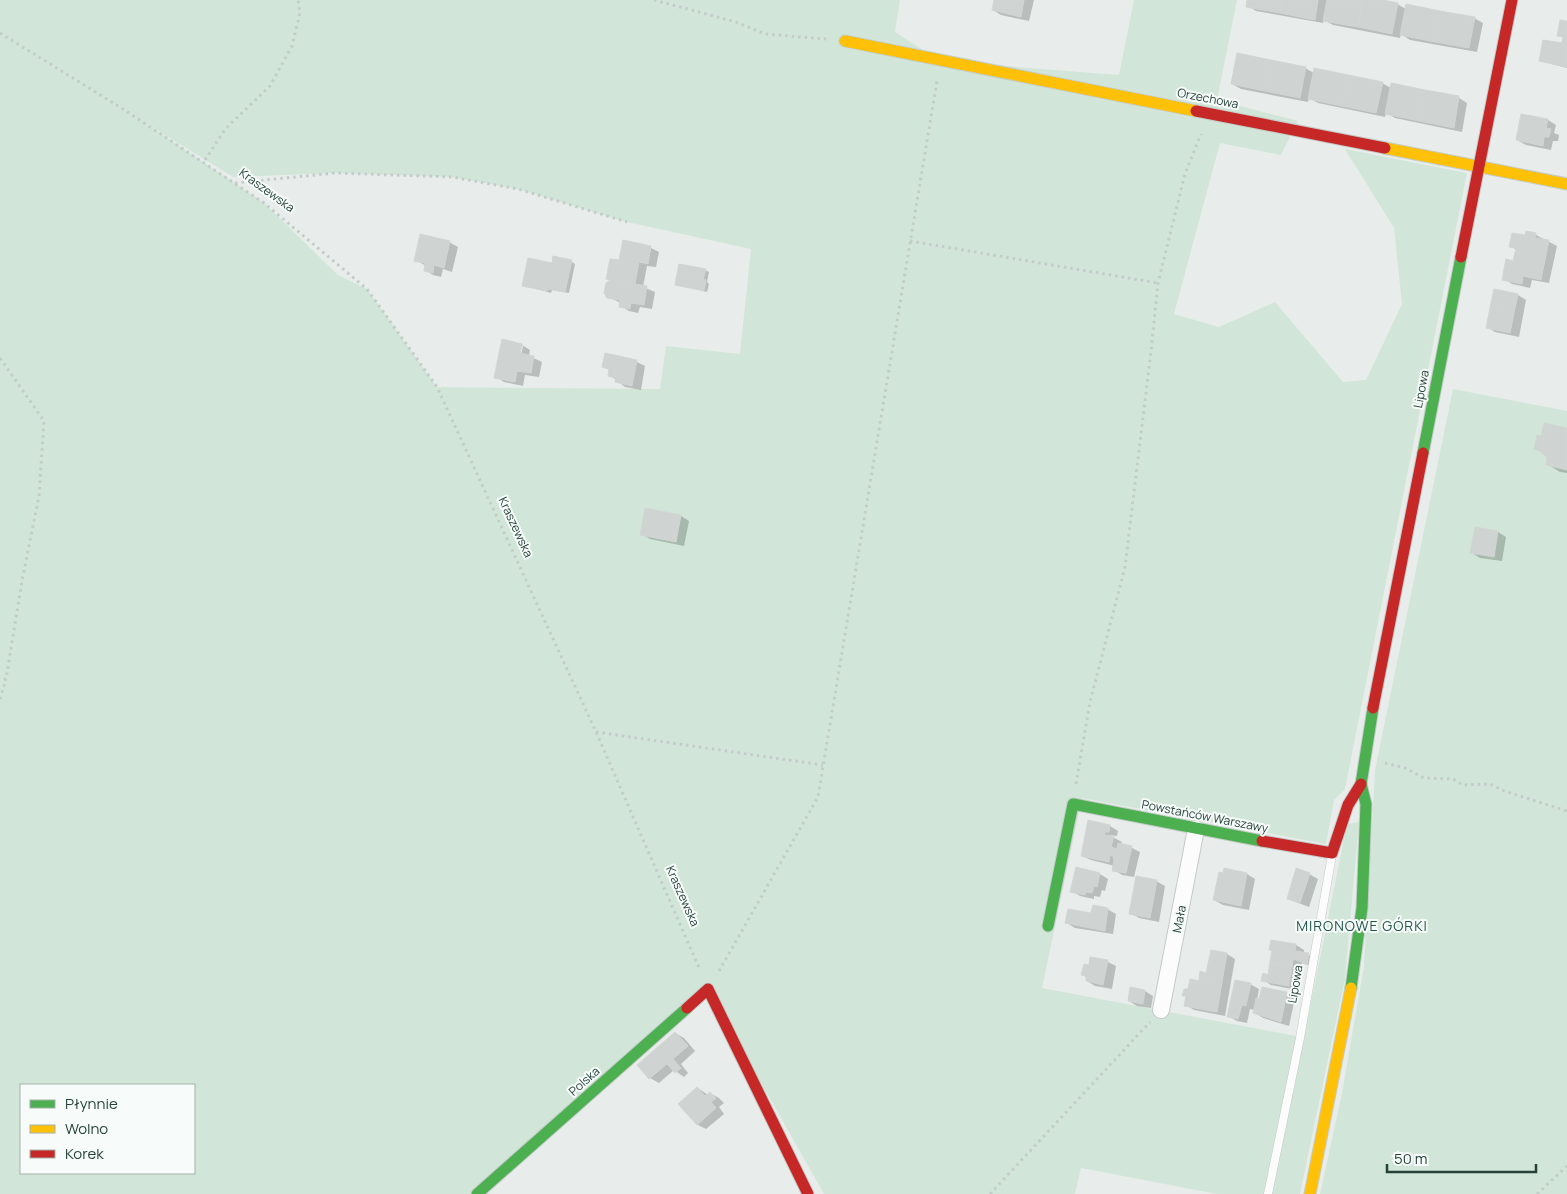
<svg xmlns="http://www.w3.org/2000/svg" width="1567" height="1194" viewBox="0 0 1567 1194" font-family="Manrope,sans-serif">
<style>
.green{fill:#d1e6d8;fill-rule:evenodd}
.shadow{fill:#0003;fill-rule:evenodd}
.building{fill:#cfd4d2;stroke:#d1d6d4}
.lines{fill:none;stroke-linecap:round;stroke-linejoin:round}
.lane-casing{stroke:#c5cac8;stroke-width:9}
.street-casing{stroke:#c5cac8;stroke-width:18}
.fast-casing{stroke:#c3cbc8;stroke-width:13}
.slow-casing{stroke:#c3cbc8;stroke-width:13}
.jam-casing{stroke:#c3cbc8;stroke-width:13}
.path{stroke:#c3ccca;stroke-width:3;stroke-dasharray:2.5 4;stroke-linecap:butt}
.lane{stroke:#fcfcfc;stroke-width:8}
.street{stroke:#fcfcfc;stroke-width:16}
.fast{stroke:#4caf50;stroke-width:11}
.slow{stroke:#ffc107;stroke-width:11}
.jam{stroke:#c62828;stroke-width:11}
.labels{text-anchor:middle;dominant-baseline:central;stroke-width:4;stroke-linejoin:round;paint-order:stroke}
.street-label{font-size:12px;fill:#24423a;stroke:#f7fbf9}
.neighbourhood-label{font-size:14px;letter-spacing:1px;fill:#1f5548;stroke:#f7fbf9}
</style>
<rect width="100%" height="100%" fill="#e8edeb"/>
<!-- green -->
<path class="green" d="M0 0H900L895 32 940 61 1119 75 1134 0H1237L1217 100 1298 121 1281 155 1220 143 1174 314 1219 327 1275 302 1343 382 1366 380 1402 304 1394 228 1345 149 1467 173 1345 789 1334 800 1326 844 1082 798 1042 988 1296 1036 1303 1042 1347 824 1359 822 1345 978 1300 1194H1217L1081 1168 1075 1194H824L708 989 479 1194H0ZM144 122 233 177 335 173 452 177 518 189 627 222 751 249 740 354 666 346 660 389 437 387 367 289 338 275 264 203ZM21 1085H194V1173H21Z
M1453 389 1567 411V1194H1320L1342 1093 1364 966 1375 770Z"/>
<!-- shadow -->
<path class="shadow" d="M995 0H1034L1029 21 1001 15 993 10Z
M1249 0H1377L1397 4 1406 9 1474 18 1483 23 1477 52 1410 40 1401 34 1400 38 1333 25 1324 20 1323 23 1256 11 1248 6Z
M1567 22V68L1540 61 1563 45 1564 38 1558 35Z
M1305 68 1314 73 1382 83 1391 88 1392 85 1459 98 1467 103 1462 132 1395 118 1386 113 1385 117 1318 103 1309 98 1308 102 1241 89 1232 84Z
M1548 120 1556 125 1554 133 1559 135 1558 141H1553L1551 150 1526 145 1517 140Z
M1536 235 1557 246 1549 283 1532 280 1530 288 1512 284 1504 279 1514 262 1517 250 1510 246 1526 237Z
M449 242 458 247 452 272 443 269 441 277 433 275 425 270 426 266 416 260Z
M651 248 659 252 656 267 647 266 643 287 655 292 652 309 640 307 638 313 629 311 621 306V303L608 297 611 280 608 278 620 262Z
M572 262 575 264 569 293 552 290 551 293 523 285 553 264Z
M705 270 709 272 707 282 709 284 707 292 676 284Z
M1495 290 1518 295 1526 300 1519 337 1495 332 1487 327Z
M503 341 522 345 530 350 529 356 542 362 539 377 525 375 523 386 504 382 496 377ZM521 346H523L520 360 518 359Z
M606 355 637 362 645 366 641 390 625 387 610 375V370L604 367Z
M1567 430V473L1560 472 1547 464 1549 456 1535 449Z
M681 516 689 521 684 546 650 539 641 534Z
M1476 529 1498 532 1506 537 1502 561 1480 558 1472 553Z
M1110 826 1118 831 1117 836 1109 835 1122 842 1121 845 1132 848 1140 852 1134 877 1122 875 1114 870 1115 866 1091 860 1082 856Z
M1225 870 1247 874 1255 879 1249 910 1223 905 1214 900Z
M1100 874 1108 879 1105 891 1102 890 1100 897 1094 896V899L1080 896 1072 891Z
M1309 874 1318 879 1309 907 1288 899Z
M1156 881 1165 886 1159 922 1139 918 1131 913Z
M1107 909 1116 914 1113 934 1075 928 1067 923Z
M1272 941 1296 945 1304 950V953L1317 959 1315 967 1302 963 1297 990 1271 985 1263 980 1269 976 1274 951Z
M1227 954 1235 959 1225 1016 1194 1010 1186 1005 1187 997 1184 995 1200 982Z
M1091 958 1108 962 1116 966 1112 989 1095 986 1087 981V978L1083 975 1089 967Z
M1250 984 1259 989 1257 1000H1260L1263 988 1287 993 1295 998 1289 1026 1263 1018 1255 1013V1010L1250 1009 1247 1023 1237 1021 1228 1016Z
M1131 989 1145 991 1153 996 1151 1008 1137 1006 1129 1001Z
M675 1033 684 1038 695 1051 681 1064 688 1073 684 1077 674 1070 659 1083 650 1078 639 1065Z
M698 1088 708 1095 710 1093 719 1098 724 1103 719 1107 724 1114 706 1129 698 1125 680 1104Z"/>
<!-- building -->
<path class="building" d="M994 0H1024L1021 17 992 10Z
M1247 0H1283L1280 13 1246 7Z
M1283 0H1318L1315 20 1280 13Z
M1327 0H1363L1358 27 1323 21Z
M1363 0H1383L1398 3 1392 34 1358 27Z
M1406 4 1440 11 1435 42 1400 35Z
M1440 11 1475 17 1469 48 1435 42Z
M1560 20 1567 21V67L1539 61 1543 40 1562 43 1563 37 1557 36Z
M1237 53 1271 60 1265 91 1231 84Z
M1271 60 1306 67 1300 98 1265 91Z
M1314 68 1348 75 1342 106 1308 99Z
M1348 75 1383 82 1376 113 1342 106Z
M1391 83 1425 90 1419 121 1385 114Z
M1425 90 1459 96 1454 128 1419 121Z
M1521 114 1548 119 1546 128 1551 129 1549 137H1544L1543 146 1516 140Z
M1526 231 1536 233 1535 238 1549 240 1541 280 1523 276 1522 284 1502 280 1506 259 1513 261 1516 248 1509 247 1512 233 1525 235Z
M420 234 450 241 444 268 434 265 433 273 424 271 425 263 414 261Z
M623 240 651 246 648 264 639 262 635 284 606 279 610 259 619 260Z
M553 256 572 260 565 292 548 289 547 291 522 286 528 258 552 263Z
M679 264 706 269 703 280 677 274Z
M677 274 706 280 704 291 675 285Z
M610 280 647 286 644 305 631 303 630 309 619 307 620 300 607 298 604 293 606 283Z
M1494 289 1518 294 1514 313 1490 308Z
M1490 308 1514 313 1510 333 1486 328Z
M502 339 522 344 520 353 534 356 531 373 517 371 515 382 494 378Z
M605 353 637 360 632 386 615 382 616 378 608 376 609 369 602 367Z
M1544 423 1567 428V470L1546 465 1547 457 1545 456 1540 451 1534 449 1537 435 1541 436Z
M645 508 681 515 676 542 640 535Z
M1475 527 1498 531 1494 557 1470 553Z
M1088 820 1110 825 1109 832H1105L1104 835 1114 836 1111 847 1117 849 1118 843 1132 846 1126 873 1112 871 1114 860 1113 856 1110 855 1109 862 1081 856Z
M1076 867 1100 873 1097 887 1094 886 1092 893 1086 892 1085 895 1070 892Z
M1224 868 1247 873 1241 906 1213 900 1219 872 1223 873Z
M1296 868 1310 873 1300 903 1287 899Z
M1136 876 1157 880 1150 918 1129 914Z
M1093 905 1108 908 1105 931 1065 923 1068 909 1091 913Z
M1271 940 1296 944 1295 951 1309 953 1307 964 1293 959 1292 967 1270 962 1272 951 1269 950Z
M1211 950 1227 953 1222 982 1199 978 1200 971 1206 973Z
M1090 957 1108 960 1103 985 1086 981V976L1081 975 1084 964 1089 965Z
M1270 962 1292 967 1289 986 1261 981 1263 973 1268 975Z
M1199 978 1222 982 1217 1012 1184 1006 1186 996H1182L1184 989H1188L1190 979 1199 981Z
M1235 980 1251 983 1246 1006 1242 1005 1238 1019 1227 1017Z
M1130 987 1145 990 1143 1004 1128 1001Z
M1262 987 1287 992 1281 1022 1253 1013 1256 998 1259 999Z
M675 1032 688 1046 673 1059 681 1068 675 1073 667 1064 649 1079 637 1065Z
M697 1087 705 1096 710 1092 716 1098 711 1102 716 1108 697 1125 678 1104Z"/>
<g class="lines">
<!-- lane casing -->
<g class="lane-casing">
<path id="lane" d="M1268 1194 1300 1038 1332 855"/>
</g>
<!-- street casing -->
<g class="street-casing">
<path id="street" d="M1161 1010 1196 829"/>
</g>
<!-- fast casing -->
<g class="fast-casing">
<path id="fast" d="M1423 453 1461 257
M1048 926 1073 804 1262 841
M1351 988 1362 908 1366 804 1361 784 1373 708
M477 1194 687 1008"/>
</g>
<!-- slow casing -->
<g class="slow-casing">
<path id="slow" d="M845 41 1196 111
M1385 148 1567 184
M1310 1194 1351 988"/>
</g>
<!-- jam casing -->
<g class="jam-casing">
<path id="jam" d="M1196 111 1385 148
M1461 257 1512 0
M1373 708 1423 453
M1262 841 1332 853 1348 805 1361 784
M687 1008 708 989 808 1194"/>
</g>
<!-- path -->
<path class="path" d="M654 0 736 22 765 34 826 39
M0 33 123 109 264 203 367 289 437 387 596 732 700 970
M205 160 226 128 270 86 292 46 300 13 298 0
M235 183 335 173 452 177 518 189 627 222
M910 241 1158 283
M0 358 44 421 39 496 22 581 6 679 0 681
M0 699 6 679
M596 732 823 765
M1385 763 1405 768 1424 778 1453 779 1463 785 1490 784 1504 791 1567 811
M1076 784 1090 702 1125 567 1151 351 1158 283 1185 174 1201 134
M719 971 818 797 937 81
M990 1194 1150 1022
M1537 1194 1567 1166"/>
<!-- lane -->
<use href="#lane" class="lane"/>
<!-- street -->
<use href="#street" class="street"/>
<!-- fast -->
<use href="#fast" class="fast"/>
<!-- slow -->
<use href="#slow" class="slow"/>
<!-- jam -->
<use href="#jam" class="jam"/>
</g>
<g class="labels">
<!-- street labels -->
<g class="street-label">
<text transform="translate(1208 98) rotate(11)">Orzechowa</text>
<text transform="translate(267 190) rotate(36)">Kraszewska</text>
<text transform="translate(1421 389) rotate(-79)">Lipowa</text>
<text transform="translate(516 527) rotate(65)">Kraszewska</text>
<text transform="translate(1205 816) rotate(11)">Powstańców Warszawy</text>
<text transform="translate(683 896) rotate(66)">Kraszewska</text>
<text transform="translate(1179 919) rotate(-79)">Mała</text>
<text transform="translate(1295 984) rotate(-80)">Lipowa</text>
<text transform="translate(584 1081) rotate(-42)">Polska</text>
</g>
<!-- neighbourhood labels -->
<g class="neighbourhood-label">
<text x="1362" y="925">MIRONOWE GÓRKI</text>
</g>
</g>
<!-- legend -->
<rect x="20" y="1084" width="175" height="90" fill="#f7fbf9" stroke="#a3b1ad"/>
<rect x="30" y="1100" width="25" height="8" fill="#4caf50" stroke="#a3b1ad"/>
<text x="65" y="1109" font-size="15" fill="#24423a">Płynnie</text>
<rect x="30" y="1125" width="25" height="8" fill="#ffc107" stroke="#a3b1ad"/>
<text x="65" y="1134" font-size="15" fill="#24423a">Wolno</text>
<rect x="30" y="1150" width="25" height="8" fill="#c62828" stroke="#a3b1ad"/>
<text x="65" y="1159" font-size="15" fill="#24423a">Korek</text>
<!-- scale -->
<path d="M1387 1164v8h149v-8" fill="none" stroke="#24423a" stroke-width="2.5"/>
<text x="1394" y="1164" font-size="15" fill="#24423a" stroke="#f7fbf9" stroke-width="4" paint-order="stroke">50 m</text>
</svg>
